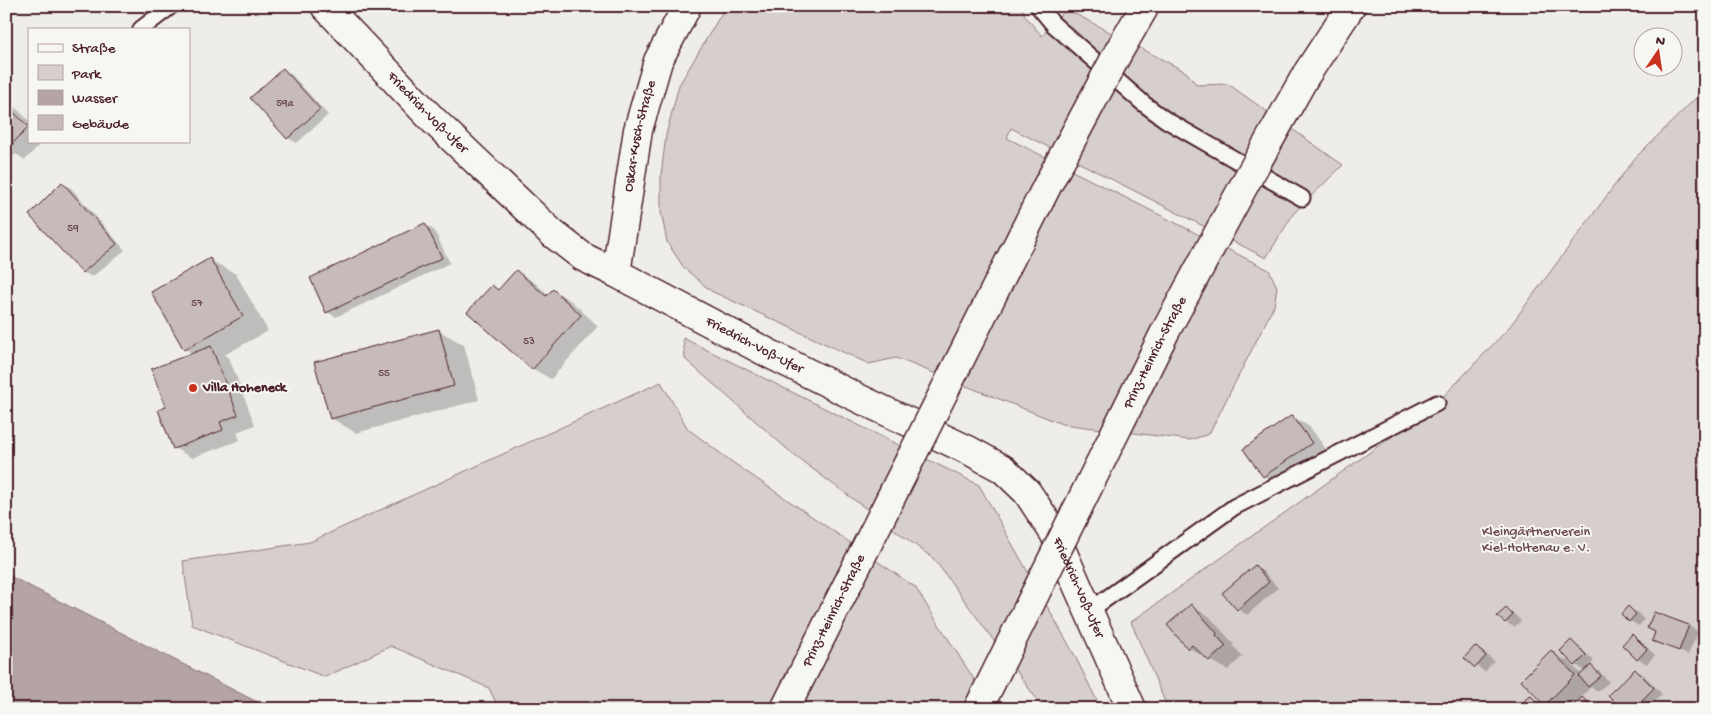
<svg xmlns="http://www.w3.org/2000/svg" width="1711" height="715" viewBox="0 0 1711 715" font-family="'Gochi Hand',sans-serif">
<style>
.green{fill:#d7cfce;stroke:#90777c}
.water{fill:#b4a4a5;stroke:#8a6f74}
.shadow{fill:#0003}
.building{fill:#c6babb;stroke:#4a1f2b}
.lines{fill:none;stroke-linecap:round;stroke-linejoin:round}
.lane-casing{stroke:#4a1f2b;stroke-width:19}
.street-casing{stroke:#4a1f2b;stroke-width:31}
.secondary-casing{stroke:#4a1f2b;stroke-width:31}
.highway-casing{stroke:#4a1f2b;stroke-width:31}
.lane{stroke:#f6f6f2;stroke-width:15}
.street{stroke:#f6f6f2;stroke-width:28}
.secondary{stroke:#f6f6f2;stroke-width:28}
.highway{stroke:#f6f6f2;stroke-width:28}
.highway-bridge-casing{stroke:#4a1f2b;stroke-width:31;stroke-linecap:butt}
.highway-bridge{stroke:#f6f6f2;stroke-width:28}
.poi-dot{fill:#c8321e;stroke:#f6f6f2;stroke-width:2}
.labels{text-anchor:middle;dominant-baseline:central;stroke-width:4;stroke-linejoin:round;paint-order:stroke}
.number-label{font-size:11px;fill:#69464f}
.street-label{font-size:14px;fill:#4a1f2b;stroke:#f6f6f2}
.poi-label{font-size:14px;font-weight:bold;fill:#4a1f2b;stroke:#f6f6f2;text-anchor:start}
.park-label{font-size:14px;fill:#6d4b54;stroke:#f6f6f2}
</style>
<rect width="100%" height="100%" fill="#efedea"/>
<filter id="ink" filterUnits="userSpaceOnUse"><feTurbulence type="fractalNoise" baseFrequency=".02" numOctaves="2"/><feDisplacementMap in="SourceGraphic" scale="10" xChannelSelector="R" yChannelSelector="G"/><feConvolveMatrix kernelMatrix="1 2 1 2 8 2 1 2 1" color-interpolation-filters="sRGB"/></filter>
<g filter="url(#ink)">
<!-- green -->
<path class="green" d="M726 6H1022L1025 16 1042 36 1066 9 1186 72 1197 85 1228 84 1343 165 1294 213 1266 258 1011 128 1007 138 1269 270 1277 287 1274 306 1209 434 1190 440 1062 424 896 358 869 364 711 291 684 268 667 242 661 212V175L666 135 679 85Z
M1705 89V709H1168L1131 622 1404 428 1437 403 1507 330 1635 158Z
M683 338 979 485 1074 654 1101 709H1044L934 559 795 456 685 359Z
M661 382 688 429 732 462 915 587 993 709H499L489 688 391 646 325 677 192 625 183 561 310 542Z"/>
<!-- water -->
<path class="water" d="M6 574 271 709H6Z"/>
<!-- shadow -->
<path class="shadow" d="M283 69 292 75 328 115 297 143 288 138Z
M6 98 29 121V141H43L25 160 16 154 6 163Z
M63 184 72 189 125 250 92 277 83 272Z
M425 225 434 230 450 263 336 317 327 312Z
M210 260 236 274 268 331 224 355 229 358 255 425 237 432 240 440 192 458 174 448 167 408 194 354 185 349Z
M516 271 534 282 549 295 553 290 571 301 598 326 551 379 533 369 492 286 499 290Z
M438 330 464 345 479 400 356 433 331 418Z
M1292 416 1310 427 1329 453 1282 487 1264 476 1245 449Z
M1255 567 1264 572 1278 588 1247 615 1238 609 1224 594Z
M1191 606 1209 616 1234 644 1233 646 1243 656 1228 670 1189 648Z
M1629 608 1638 613 1644 620 1639 626 1630 621Z
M1506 610 1515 615 1521 621 1514 627 1505 622Z
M1654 613 1689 626 1698 632 1688 655 1653 640 1656 632Z
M1632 636 1641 641 1655 655 1647 664 1638 659Z
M1571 642 1580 647 1594 661 1589 666 1600 672 1609 682 1598 691 1591 687 1581 697 1597 709H1573L1571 707 1569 709H1555L1546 704 1551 652 1569 662 1582 675 1586 671 1576 665Z
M1476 647 1485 653 1494 661 1485 672 1466 658Z
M1635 670 1644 675 1662 694 1647 709H1623Z
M1530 697 1539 702 1546 709H1525Z"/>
<!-- building -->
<path class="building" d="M283 68 320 109 287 139 250 98Z
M6 105 29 127 6 150Z
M62 182 117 244 82 273 29 215Z
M425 223 442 258 326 313 310 278Z
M210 258 243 316 184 350 151 292Z
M516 270 546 296 553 289 581 315 532 370 467 312 492 285 498 290Z
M439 329 454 386 330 419 314 362Z
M211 346 238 415 220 422 223 430 173 449 158 410 166 407 151 369Z
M1705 357V377L1696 371Z
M1292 415 1312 443 1263 477 1243 449Z
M1255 565 1269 582 1237 610 1222 593Z
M1191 604 1217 633 1216 635 1226 646 1209 661 1192 645 1188 649 1167 625Z
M1628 606 1636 614 1629 622 1621 614Z
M1506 608 1513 615 1505 623 1497 616Z
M1654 612 1689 625 1679 651 1652 641 1655 632 1647 628Z
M1632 634 1647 649 1637 660 1622 645Z
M1571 640 1586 655 1575 666 1560 651Z
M1475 646 1486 656 1475 668 1464 658Z
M1551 650 1575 675 1545 705 1521 680Z
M1591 665 1601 676 1588 687 1579 676Z
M1635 669 1654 688 1633 709H1622L1608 695Z
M1530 695 1542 708 1541 709H1523L1520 705Z
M1582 697 1595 709 1571 708Z"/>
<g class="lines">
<!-- lane casing -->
<g class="lane-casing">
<path id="lane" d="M1038 6 1053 24 1144 104 1166 120 1302 198
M141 29 171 6
M1089 611 1234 507 1437 403"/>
</g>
<!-- street casing -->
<g class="street-casing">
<g id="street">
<path id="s1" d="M616 273 770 354 860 399 970 451 1003 469 1027 492 1054 533 1132 709"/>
</g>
</g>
<!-- secondary casing -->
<g class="secondary-casing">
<g id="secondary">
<path id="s2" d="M325 6 432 119 552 233 583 257 616 273 638 130 658 61 687 6"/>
</g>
</g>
<!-- highway casing -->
<g class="highway-casing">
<path id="highway" d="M1306 75 1351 6"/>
</g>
<!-- lane -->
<use href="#lane" class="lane"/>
<!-- street -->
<use href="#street" class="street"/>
<!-- secondary -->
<use href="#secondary" class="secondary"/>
<!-- highway -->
<use href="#highway" class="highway"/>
<!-- highway-bridge casing -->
<g class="highway-bridge-casing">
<g id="highway-bridge">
<path id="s3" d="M785 709 1047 186 1119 51 1145 6"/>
<path id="s4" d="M978 709 1165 332 1248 178 1306 75"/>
</g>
</g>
<!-- highway-bridge -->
<use href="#highway-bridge" class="highway-bridge"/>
</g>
</g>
<!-- markers -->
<circle class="poi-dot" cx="193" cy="388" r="5"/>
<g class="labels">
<!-- number labels -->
<g class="number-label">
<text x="285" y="104">59a</text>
<text x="73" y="229">59</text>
<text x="197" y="304">57</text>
<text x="529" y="342">53</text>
<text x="384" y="374">55</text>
</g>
<!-- street labels -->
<g class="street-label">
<text stroke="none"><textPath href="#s2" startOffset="148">Friedrich-Voß-Ufer</textPath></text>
<text stroke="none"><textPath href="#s2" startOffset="536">Oskar-Kusch-Straße</textPath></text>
<text stroke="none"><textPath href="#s1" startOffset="156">Friedrich-Voß-Ufer</textPath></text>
<text stroke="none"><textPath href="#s4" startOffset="398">Prinz-Heinrich-Straße</textPath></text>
<text stroke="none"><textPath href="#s1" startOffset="576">Friedrich-Voß-Ufer</textPath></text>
<text stroke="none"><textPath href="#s3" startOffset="110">Prinz-Heinrich-Straße</textPath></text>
</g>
<!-- poi labels -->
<g class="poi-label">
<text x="203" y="388">Villa Hoheneck</text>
</g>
<!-- park labels -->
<g class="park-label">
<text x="1536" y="532">Kleingärtnerverein<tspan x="1536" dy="16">Kiel-Holtenau e. V.</tspan></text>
</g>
</g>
<!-- margin -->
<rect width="1711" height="715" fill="none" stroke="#f6f6f2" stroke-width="25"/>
<rect x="12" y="12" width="1686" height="690" fill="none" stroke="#4a1f2b" stroke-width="2" filter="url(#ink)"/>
<!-- legend -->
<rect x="28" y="28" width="162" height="115" fill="#f6f6f2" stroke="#b1a0a2"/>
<rect x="38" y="44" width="25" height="8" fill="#f6f6f2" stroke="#b1a0a2"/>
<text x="72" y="52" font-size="15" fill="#4a1f2b">Straße</text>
<rect x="38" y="65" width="25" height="15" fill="#d7cfce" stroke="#b1a0a2"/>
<text x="72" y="78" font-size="15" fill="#4a1f2b">Park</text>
<rect x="38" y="90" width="25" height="15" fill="#b4a4a5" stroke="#b1a0a2"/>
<text x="72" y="102" font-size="15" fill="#4a1f2b">Wasser</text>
<rect x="38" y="115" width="25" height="15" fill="#c6babb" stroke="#b1a0a2"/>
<text x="72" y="128" font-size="15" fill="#4a1f2b">Gebäude</text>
<!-- north arrow -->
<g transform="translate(1658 52) rotate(13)"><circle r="24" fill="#f6f6f2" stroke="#b1a0a2"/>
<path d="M0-4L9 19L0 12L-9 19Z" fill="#c8321e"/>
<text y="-8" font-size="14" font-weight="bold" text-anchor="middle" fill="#4a1f2b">N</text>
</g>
</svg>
